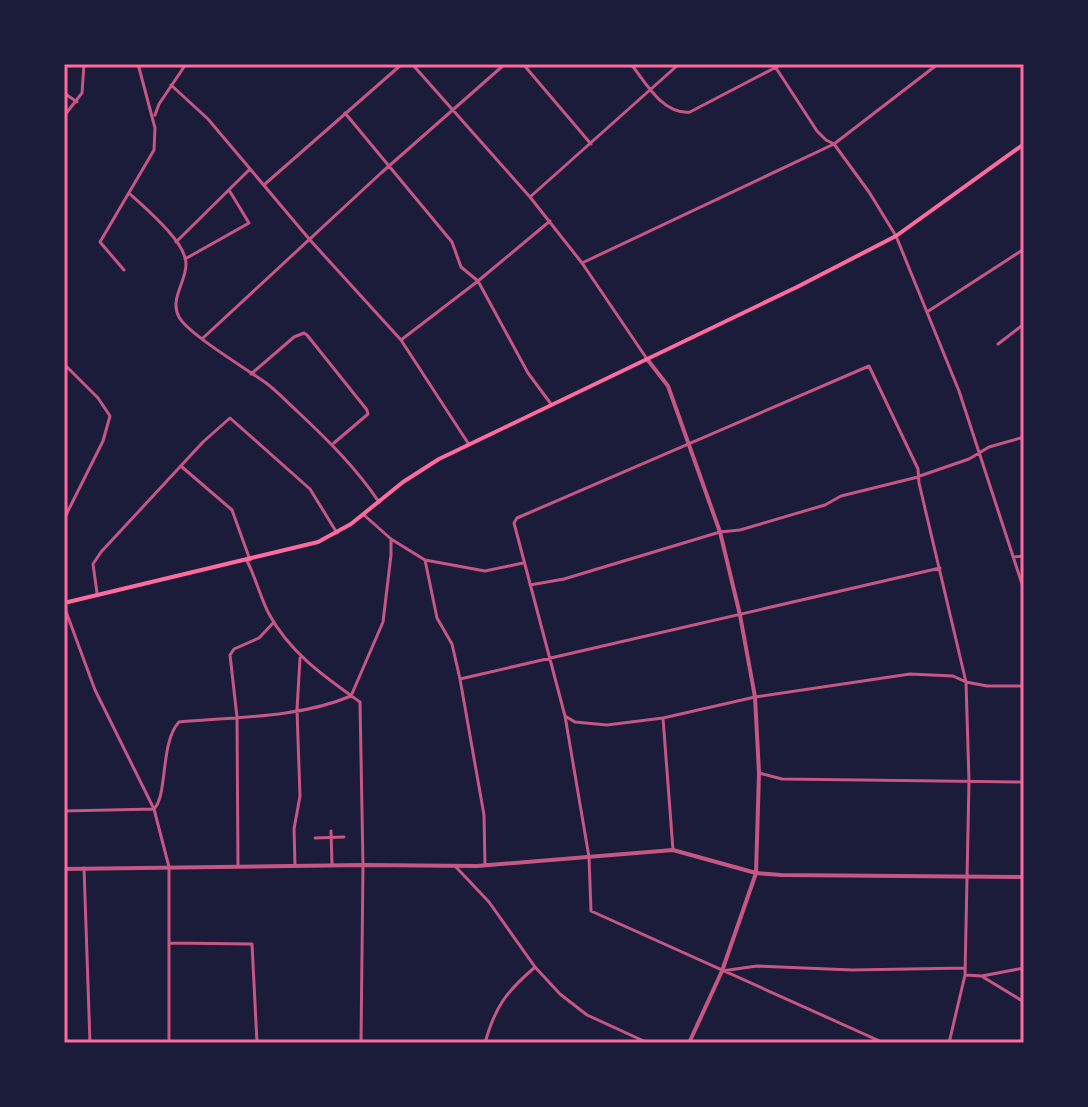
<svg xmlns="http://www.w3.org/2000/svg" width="1088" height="1107" viewBox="0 0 1088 1107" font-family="'Exo 2',sans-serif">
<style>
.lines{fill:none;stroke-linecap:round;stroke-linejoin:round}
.minor{stroke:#c65784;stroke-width:3}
.tertiary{stroke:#c65784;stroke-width:4}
.secondary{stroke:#ff6b9d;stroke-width:4}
.neatline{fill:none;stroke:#ff6b9d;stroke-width:3}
</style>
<rect width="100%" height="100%" fill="#1b1b3a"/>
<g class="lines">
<!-- minor -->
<path class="minor" d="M412 64 530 197 582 263 647 359
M523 64 591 144
M631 64C646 83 663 115 690 112L782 64
M776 68 817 131 826 140 834 144 869 192 896 236 959 391 1024 590
M171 85 208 119 310 240 401 340 468 443
M64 93 77 102
M345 113 452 242 461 267 478 281 528 373 551 404
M155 115 159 104 186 64
M64 116 82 93 84 64
M265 184 402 64
M129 193C145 208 185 241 186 263 187 281 169 299 179 317 188 334 247 369 266 383 277 391 287 402 298 412 328 440 356 468 379 502
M530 197 679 64
M176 242 250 169
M185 259 249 223 229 190
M582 263 834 144 938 64
M124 270 100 242 154 150 155 128 138 64
M927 312 1024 249
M203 338 381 173 505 64
M401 340 478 281 550 221
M998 344 1024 324
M64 364 98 398 110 416 103 441 64 519
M251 374 294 337 304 333 307 335 367 410 368 414 334 443
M182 467 232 510 250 560
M364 515 391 539 425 560 485 571 523 563
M1013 557 1024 556
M425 560 437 618 452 644 460 679 484 815 485 865
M247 561C256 578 260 597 269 614 290 653 325 677 360 702L363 865 361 1043
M530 585 564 579 720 532 740 530 825 505 841 496 914 478 969 459 989 447 1024 437
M97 593 93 564 101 552 203 442 230 418 310 489 337 533
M64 606 95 690 154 809 169 867V1043
M460 679 940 568
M565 716 575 722 607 725 663 718 755 697 910 674 953 676 966 682 987 686H1024
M663 718 673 850
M759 773 782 779 1024 782
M154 809C168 795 160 742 179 722 236 717 299 718 351 696L383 622 391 555V539
M64 811 154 809
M331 831 332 865
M315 838 344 837
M295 865 294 829 300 796 297 710 300 658
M238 866 237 717 230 655 234 649 259 638 274 622
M455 866 489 902 535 967 560 994 587 1015 648 1043
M84 868 90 1043
M169 943 252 944 257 1043
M722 971 757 966 852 970 965 968
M965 975 982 976 1024 968
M983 977 1024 1002
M485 1043C495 1007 506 992 534 968
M884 1043 591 911 589 857 565 716 514 523 517 518 869 366 918 469 919 483 966 682 969 781 965 975 949 1043"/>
<!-- tertiary -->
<path class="tertiary" d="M647 359 668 386 720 532 740 615 755 697 759 773 756 873 722 971 689 1043
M64 869 363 865 477 866 673 850 756 873 781 875 1024 877"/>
<!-- secondary -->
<path class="secondary" d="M64 603 318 542 351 524 403 482 439 459 797 287 896 236 1024 144"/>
</g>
<!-- border -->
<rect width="1088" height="1107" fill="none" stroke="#1b1b3a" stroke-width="132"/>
<rect x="66" y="66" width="956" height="975" class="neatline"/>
</svg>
